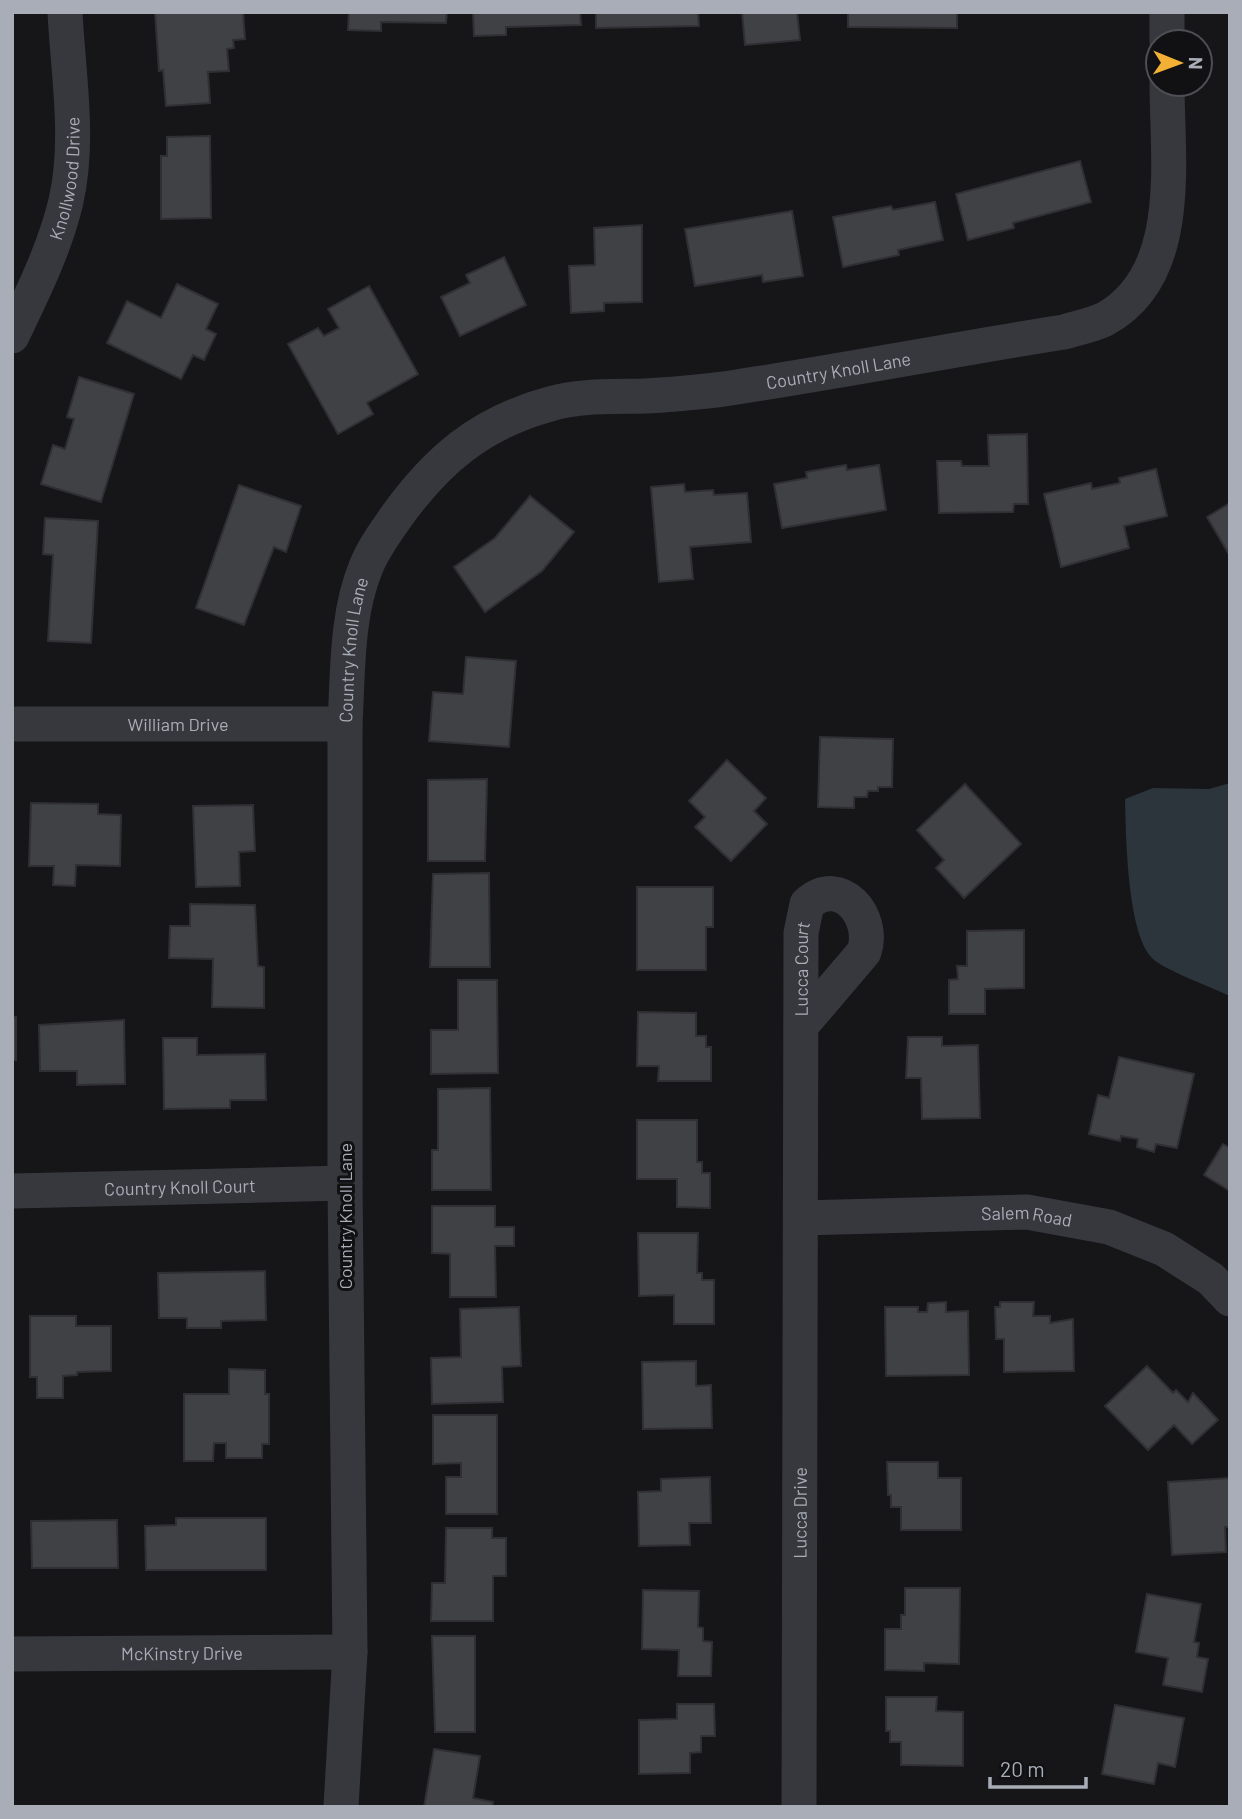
<svg xmlns="http://www.w3.org/2000/svg" width="1242" height="1819" viewBox="0 0 1242 1819" font-family="Barlow,sans-serif">
<style>
.water{fill:#2c353c}
.building{fill:#404145;stroke:#303034;stroke-width:2}
.lines{fill:none;stroke-linecap:round;stroke-linejoin:round}
.minor{stroke:#37383d;stroke-width:35}
.labels{text-anchor:middle;dominant-baseline:central;stroke-width:6;stroke-linejoin:round;paint-order:stroke}
.street-label{font-size:18px;fill:#a8adb8;stroke:#111113}
</style>
<rect width="100%" height="100%" fill="#161618"/>
<!-- water -->
<path class="water" d="M1230 783V996C1213 988 1162 969 1152 958 1127 932 1126 835 1125 799L1153 788 1209 789Z"/>
<!-- building -->
<path class="building" d="M155 12H243L245 39 233 40 234 48 227 49 229 71 208 72 210 103 166 106 163 70 159 71Z
M349 12H447L446 23 381 22V31L348 30Z
M473 12H580L581 25 506 27V35L474 36Z
M596 12H698L699 26 596 28Z
M742 12H797L800 40 745 45Z
M848 12H957V28L848 27Z
M210 136 211 218 161 219V156H167V137Z
M1080 161 1091 202 1013 223 1014 228 968 240 956 194Z
M935 202 943 240 898 250 899 255 843 267 833 217 891 206 893 210Z
M792 211 803 276 763 282 762 275 695 286 685 229Z
M642 225V302L604 303V311L571 313 569 266 595 265 594 228Z
M504 257 526 305 460 336 441 297 470 283 466 275Z
M177 284 218 304 206 329 216 334 204 360 193 355 181 379 107 343 127 301 161 318Z
M369 286 418 374 367 403 373 414 338 434 288 344 318 328 324 336 339 328 328 309Z
M79 377 134 394 101 502 41 484 53 445 65 449 74 419 67 417Z
M1027 434 1028 504H1014L1013 512 939 513 937 461H961L962 466H989L988 435Z
M846 465 847 470 879 465 886 510 782 528 774 484 807 478 806 472Z
M1156 469 1167 516 1124 526 1129 548 1061 567 1044 494 1091 483 1092 489 1120 483 1119 478Z
M684 484 685 492 713 490 714 495 747 493 751 542 690 547 693 579 659 582 651 487Z
M239 485 301 506 286 552 274 547 244 625 196 608Z
M530 496 574 532 542 571 485 612 454 567 495 538Z
M1230 503V556L1207 517Z
M45 518 98 521 91 643 48 641 53 555 43 554Z
M466 657 516 661 509 747 429 741 433 692 463 694Z
M820 737 893 739 892 787H878V791H868L867 797H854V808L818 807Z
M727 760 766 798 754 811 767 824 731 861 695 827 705 817 689 801Z
M487 779 485 861H428V780Z
M965 784 1021 844 964 898 936 868 944 860 917 830Z
M31 803 98 804V814L121 815 120 866 76 865 75 886 53 885 54 866H29Z
M253 805 255 851 239 852 240 886 196 887 193 806Z
M489 873 490 967H430L433 874Z
M637 887H713V927H706V970H637Z
M190 904 255 905 258 966 264 967V1008L212 1007 213 959 169 958 170 926H190Z
M1024 930V988L985 989V1014H949V980L958 979 957 966H967V931Z
M458 980H497L498 1073 431 1074V1030H458Z
M638 1012 696 1013V1036H706V1047H711V1081H658L659 1066H637Z
M12 1017H16V1060H12Z
M124 1020 125 1084 77 1085V1071H40L39 1025Z
M908 1037H942V1046L978 1045 980 1118 922 1119 921 1078H906Z
M163 1038H197V1055L265 1054 266 1100H230V1108L164 1109Z
M1119 1057 1194 1074 1177 1148 1156 1144 1154 1152 1137 1147 1138 1139 1121 1136 1120 1141 1089 1134 1098 1095 1109 1098Z
M490 1088 491 1190H432V1150H438V1089Z
M637 1120H697V1162H702V1173H710V1208L677 1207V1179H637Z
M1223 1144 1230 1148V1191L1204 1175Z
M432 1206H495V1227H514V1246H495L496 1297H450V1254L432 1253Z
M638 1233H698L697 1273H702V1280H714V1324H674V1295L639 1296Z
M265 1271 266 1320 221 1321V1328H187V1318H159L158 1273Z
M946 1302V1312L968 1311 969 1375 886 1376 885 1307H918V1312H927L928 1303Z
M1000 1302H1034L1033 1316H1050V1323L1073 1319 1074 1371 1004 1372V1339H996L995 1307H1000Z
M519 1307 521 1366 502 1367 503 1402 432 1404 431 1358 461 1357 460 1309Z
M30 1316H76V1326H111V1371L77 1372V1375L63 1376V1398H37V1377H30Z
M696 1361V1386L711 1385 712 1428 643 1429 642 1362Z
M1147 1366 1173 1393 1176 1390 1188 1402 1193 1393 1218 1420 1192 1444 1174 1425 1148 1450 1105 1406Z
M229 1369 265 1370V1394H269V1444H262V1458H226V1443H214L213 1461H184V1394H229Z
M433 1415H497V1514H446V1477H461V1463L433 1464Z
M887 1462H938V1478H961V1530H901V1507H891V1495H888Z
M710 1477 711 1523H689L690 1545 639 1546 638 1492 661 1491V1479Z
M1230 1478V1527H1225L1226 1552 1172 1555 1168 1482Z
M176 1518H266V1570H146L145 1526 176 1525Z
M117 1520 118 1568H32L31 1521Z
M446 1528H492V1538H506V1576H493V1621H431L432 1583H445Z
M905 1588H960L959 1664 924 1663V1671L885 1670V1629H901V1615H905Z
M643 1590 699 1591 698 1627 703 1628V1641L712 1642 711 1676H678L679 1650 642 1649Z
M1147 1594 1201 1604 1194 1642 1199 1643 1197 1657 1208 1659 1202 1692 1163 1685 1168 1658 1136 1652Z
M432 1636H475V1732H435Z
M886 1697H937L936 1711 963 1712V1766L901 1765V1742H890V1731H886Z
M677 1704H714L715 1736H701V1752L690 1753V1773L639 1774V1720L677 1719Z
M1115 1705 1184 1718 1175 1767 1158 1763 1154 1784 1102 1774Z
M434 1749 480 1756 473 1798 493 1802 492 1807H424Z"/>
<g class="lines">
<!-- minor -->
<g class="minor">
<path d="M1167 12V42"/>
<path id="s1" d="M12 336C33 292 55 248 66 201 80 139 68 74 65 12"/>
<path id="s2" d="M12 724H345"/>
<path id="s3" d="M14 1191 345 1183"/>
<path id="s4" d="M801 1218 1027 1212 1109 1227 1164 1249 1211 1279 1230 1299"/>
<path id="s5" d="M12 1654 350 1652"/>
<path id="s6" d="M341 1807 350 1652 345 1183V724C348 673 346 615 366 567 373 549 385 533 396 517 437 460 480 423 550 404 581 395 613 397 645 396 671 395 698 392 724 389 838 372 950 350 1064 332 1077 328 1093 325 1105 319 1185 275 1167 160 1167 84"/>
<path id="s7" d="M799 1807 801 933 807 904C841 873 876 918 864 952L801 1026"/>
</g>
</g>
<g class="labels">
<!-- street labels -->
<g class="street-label">
<text stroke="none"><textPath href="#s1" startOffset="168">Knollwood Drive</textPath></text>
<text stroke="none"><textPath href="#s6" startOffset="1787">Country Knoll Lane</textPath></text>
<text stroke="none"><textPath href="#s6" startOffset="1158">Country Knoll Lane</textPath></text>
<text stroke="none"><textPath href="#s2" startOffset="166">William Drive</textPath></text>
<text stroke="none"><textPath href="#s7" startOffset="838">Lucca Court</textPath></text>
<text stroke="none"><textPath href="#s3" startOffset="166">Country Knoll Court</textPath></text>
<text transform="translate(345 1216) rotate(-90)">Country Knoll Lane</text>
<text stroke="none"><textPath href="#s4" startOffset="226">Salem Road</textPath></text>
<text stroke="none"><textPath href="#s7" startOffset="294">Lucca Drive</textPath></text>
<text stroke="none"><textPath href="#s5" startOffset="170">McKinstry Drive</textPath></text>
</g>
</g>
<!-- border -->
<rect width="1242" height="1819" fill="none" stroke="#a8adb8" stroke-width="28"/>
<!-- north arrow -->
<g transform="translate(1179 63) rotate(91)"><circle r="33" fill="#111113" stroke="#4d4f55" stroke-width="2"/>
<path d="M0-5L12 26L0 18L-12 26Z" fill="#f2b134"/>
<text y="-10" font-size="19" font-weight="bold" text-anchor="middle" fill="#a8adb8">N</text>
</g>
<!-- scale -->
<path d="M990 1777v10h96v-10" fill="none" stroke="#a8adb8" stroke-width="3.5"/>
<text x="1000" y="1777" font-size="21" fill="#a8adb8" stroke="#111113" stroke-width="5" paint-order="stroke">20 m</text>
</svg>
